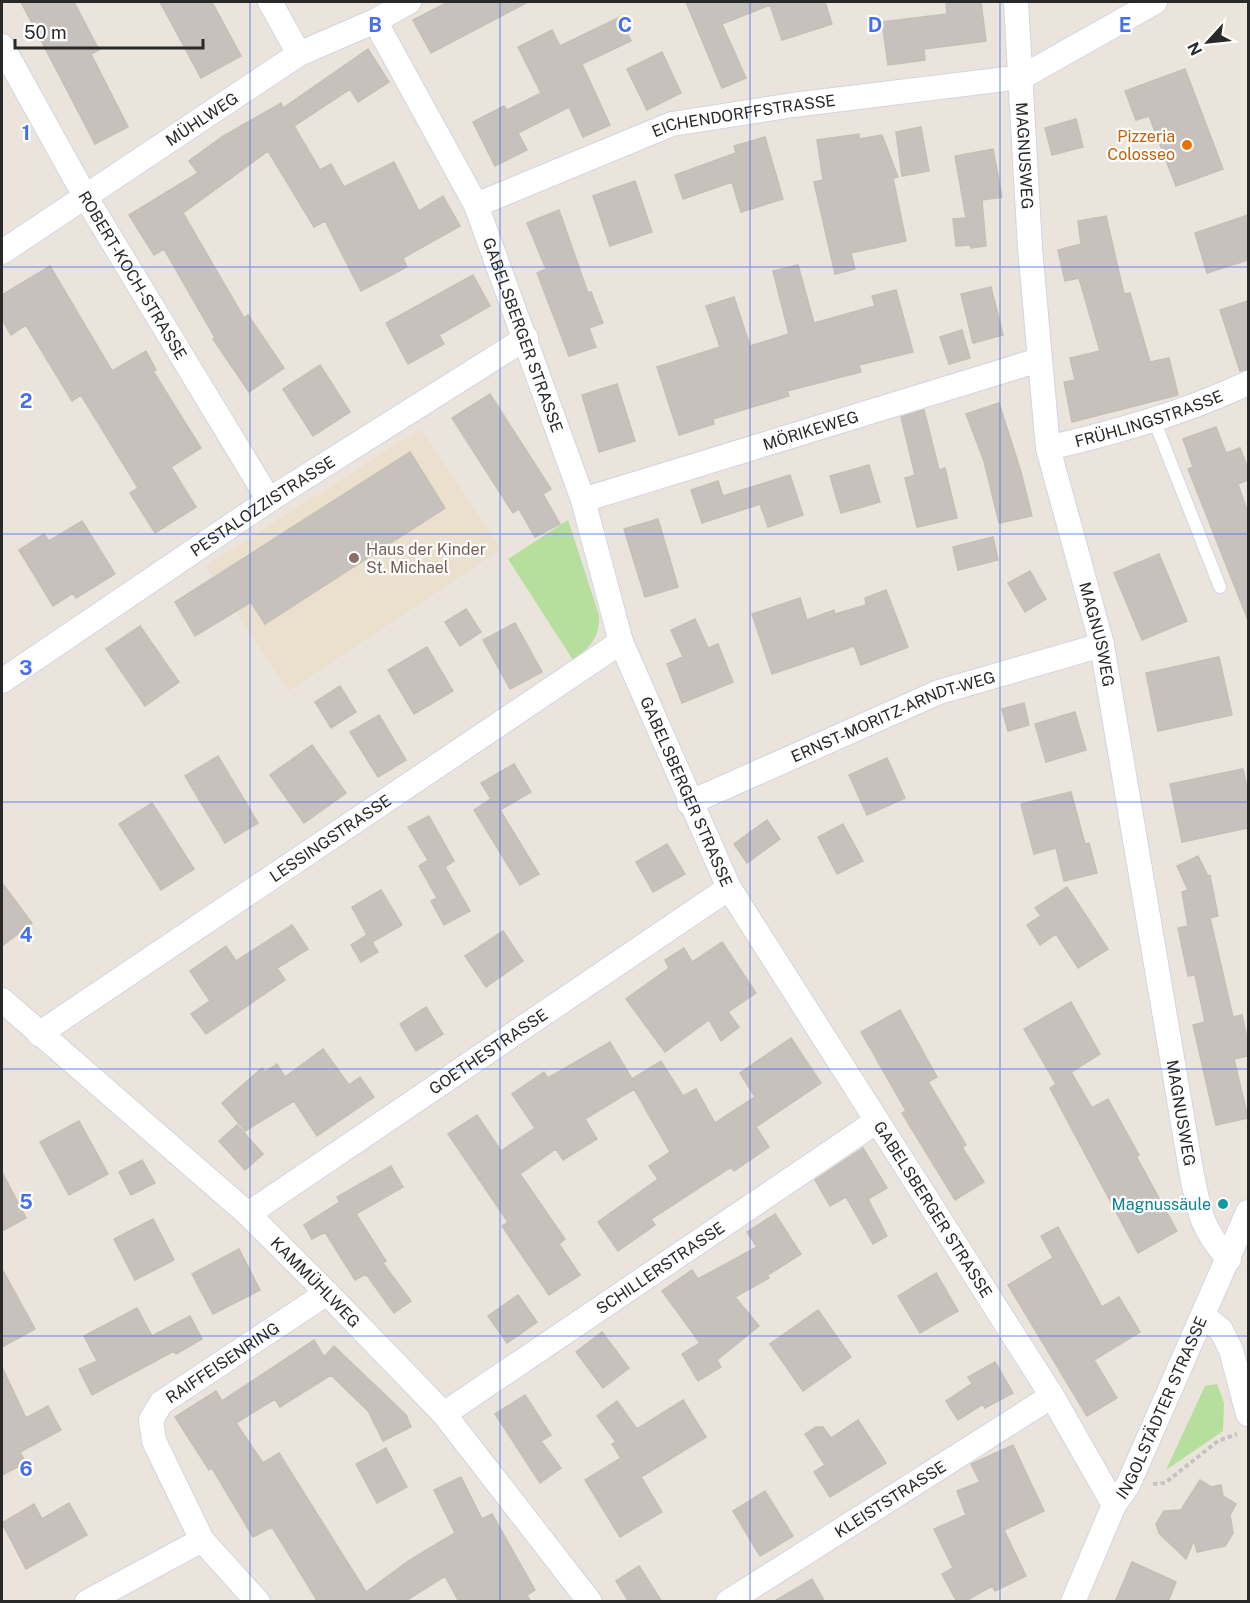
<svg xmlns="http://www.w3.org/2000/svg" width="1250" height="1603" viewBox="0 0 1250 1603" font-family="'Public Sans',sans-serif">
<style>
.education{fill:#ebe0cd}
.green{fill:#b6de9c}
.building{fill:#c6c1bc;stroke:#c6bfb6;stroke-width:1.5}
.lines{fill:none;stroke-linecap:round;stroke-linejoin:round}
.lane-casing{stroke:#d2d5e1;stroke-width:14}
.street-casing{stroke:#d2d5e1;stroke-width:26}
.path{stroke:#c3c3c3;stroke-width:4;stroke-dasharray:4.5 3;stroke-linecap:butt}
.lane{stroke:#fff;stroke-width:12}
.street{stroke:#fff;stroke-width:24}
.grid{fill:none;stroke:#466fed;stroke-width:1.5;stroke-opacity:0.55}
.food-dot{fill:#e8710a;stroke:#fff;stroke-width:2}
.education-dot{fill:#8d6e63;stroke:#fff;stroke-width:2}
.culture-dot{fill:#0f9aa8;stroke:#fff;stroke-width:2}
.labels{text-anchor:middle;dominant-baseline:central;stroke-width:4.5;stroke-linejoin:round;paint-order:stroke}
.street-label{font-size:16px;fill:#292929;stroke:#fff}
.food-label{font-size:16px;fill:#c56008;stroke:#fff;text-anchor:end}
.education-label{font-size:16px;fill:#785e54;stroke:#fff;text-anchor:start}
.culture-label{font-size:16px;fill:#0d838f;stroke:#fff;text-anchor:end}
.grid-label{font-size:20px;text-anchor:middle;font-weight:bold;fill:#466fed;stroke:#fff;stroke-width:4.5;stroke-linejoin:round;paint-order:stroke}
</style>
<rect width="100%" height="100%" fill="#ebe4dc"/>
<!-- education -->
<path class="education" d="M421 429 501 549 288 691 206 566Z"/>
<!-- green -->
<path class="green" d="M568 520 599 615C600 638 590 647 573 660L508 559Z
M1217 1384 1224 1403 1223 1431 1166 1470 1205 1386Z"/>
<!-- building -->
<path class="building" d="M21 2H74L99 50 91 54 128 127 95 144Z
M160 2H212L241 56 201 78Z
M448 2H528L431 53 413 20Z
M686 2H825L832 24 782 40 770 5 722 24 746 78 722 88Z
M946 2H981L986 41 924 49 925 60 888 65 882 22 947 14Z
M620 17 631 41 582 64 610 125 583 137 569 107 518 133 527 150 495 166 473 122 504 106 507 110 541 93 518 47 552 30 560 46Z
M368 49 389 82 358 102 350 89 294 126 320 170 331 164 344 187 394 162 419 211 443 196 460 226 403 258 407 267 361 291 325 221 314 227 268 151 183 213 244 318 248 315 284 368 249 392 213 339 215 338 164 249 154 255 129 215 198 173 189 161 222 137 281 103 283 108Z
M662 52 681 93 647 110 627 69Z
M1185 69 1223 169 1176 186 1149 116 1136 120 1125 91Z
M1076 119 1083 147 1052 155 1045 128Z
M921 127 929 171 902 176 896 132Z
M859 134V139L882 135 898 177 893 178 906 241 851 253 855 269 835 274 814 182 823 180 817 140Z
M765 137 783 199 741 212 732 182 683 199 675 175 736 153 734 146Z
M993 149 1002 197 982 200 986 246 971 248V245L956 246 953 219 966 218 955 156Z
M635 181 652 232 610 246 593 196Z
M559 210 588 293 591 292 603 323 589 328 596 347 569 356 537 273 546 269 527 223Z
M1248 215V260L1207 273 1195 233Z
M1106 216 1124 294 1130 293 1150 362 1169 358 1178 395 1072 422 1064 382 1075 380 1070 358 1100 351 1079 278 1065 281 1058 250 1081 244 1078 221Z
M798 265 814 323 875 306 872 296 896 290 913 352 859 365 861 372 787 391 789 396 713 419 714 424 679 435 657 367 720 347 706 306 734 297 750 346 789 334 773 271Z
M50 266 112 371 146 351 156 370 153 371 201 448 171 467 196 507 155 533 130 493 138 488 81 395 72 401 26 325 11 335 2 319V295Z
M473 275 490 306 439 335 444 344 408 364 386 323Z
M991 287 1003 335 973 343 961 294Z
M1248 301V369L1240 371 1220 310Z
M962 330 970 358 949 364 940 337Z
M320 365 350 412 313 436 283 389Z
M617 384 635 441 599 452 582 395Z
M490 394 551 489 543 494 560 524 535 537 519 509 513 513 452 418Z
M999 403 1021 472 1032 516 999 523 984 461 966 414Z
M924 410 939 470 945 468 957 518 917 527 905 478 915 475 901 417Z
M1216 427 1226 453 1240 448 1248 469V480L1238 484 1248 513V620L1188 469 1193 467 1183 439Z
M410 452 445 508 265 624 251 602 195 636 175 602Z
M869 465 880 502 841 513 830 476Z
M790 475 803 515 768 527 760 504 702 523 691 490 718 481 723 496Z
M658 519 678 587 645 597 624 529Z
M82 521 115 574 76 598 73 593 53 606 19 550 44 534 49 541Z
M993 537 998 560 958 570 953 547Z
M1159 554 1187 621 1142 640 1114 573Z
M1030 571 1046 599 1025 612 1008 583Z
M886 590 908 647 861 665 854 646 772 674 752 614 800 598 807 620 834 610 835 614 866 605 865 598Z
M466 609 481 632 460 646 445 622Z
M695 619 708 648 718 644 733 682 682 703 667 664 683 657 671 630Z
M515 623 542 672 510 689 483 640Z
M140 626 179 682 145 706 106 649Z
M427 647 453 691 414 714 388 670Z
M1219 657 1232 715 1158 731 1146 673Z
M340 686 356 712 331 728 315 702Z
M1024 703 1029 725 1008 731 1002 709Z
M1075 712 1086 750 1046 762 1035 724Z
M379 715 406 760 378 777 350 732Z
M312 745 346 793 304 823 270 775Z
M218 756 258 823 225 843 185 776Z
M887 758 905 798 867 815 849 775Z
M514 764 531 792 500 810 539 874 520 885 474 810 491 799 481 783Z
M1243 769 1248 793V828L1182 842 1170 784Z
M1071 792 1085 844 1089 843 1097 873 1064 881 1056 848 1034 854 1021 804Z
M152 803 194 869 161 890 119 824Z
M429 816 454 861 445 867 470 911 444 925 431 901 437 898 419 866 428 860 408 827Z
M767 820 780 839 747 863 734 844Z
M843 824 863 861 837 874 818 837Z
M667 844 685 874 653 892 636 862Z
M1198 856 1208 876 1210 875 1218 916 1210 918 1233 1017 1242 1015 1248 1043V1056L1234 1059 1248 1118 1216 1125 1193 1025 1205 1022 1195 975 1188 976 1178 928 1188 926 1182 892 1188 890 1177 866Z
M2 883 32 923 2 946Z
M1067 887 1108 949 1078 968 1056 934 1040 945 1027 925 1041 916 1035 908Z
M381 890 402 925 372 942 378 952 361 962 351 945 367 935 352 907Z
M292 925 308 949 277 968 285 980 206 1034 191 1014 210 1001 190 971 226 946 236 961Z
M503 931 523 961 486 987 465 956Z
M722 942 756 993 728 1012 739 1027 721 1041 709 1020 665 1052 626 999 669 968 665 960 684 948 692 962Z
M1071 1002 1100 1054 1071 1072 1092 1108 1108 1099 1139 1155 1136 1156 1177 1231 1138 1253 1050 1088 1056 1084 1024 1029Z
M426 1007 443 1034 416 1051 400 1024Z
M900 1010 937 1077 928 1082 966 1145 962 1147 984 1182 955 1200 902 1113 906 1111 861 1032Z
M791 1038 821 1083 756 1127 769 1147 734 1171 731 1167 651 1219 655 1225 618 1251 598 1222 658 1179 649 1166 670 1152 634 1089 585 1119 597 1139 563 1160 556 1149 520 1174 565 1239 559 1244 580 1275 549 1295 502 1226 508 1222 448 1134 477 1115 501 1151 535 1128 512 1094 544 1072 548 1078 610 1042 632 1079 661 1061 683 1096 696 1089 715 1123 755 1097 740 1073Z
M323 1049 349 1085 360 1077 374 1097 317 1136 294 1101 245 1131 222 1103 262 1068 265 1072 277 1064 285 1077Z
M79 1121 108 1174 69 1195 40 1142Z
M237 1125 263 1154 245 1170 219 1141Z
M863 1148 887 1188 868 1199 887 1236 873 1244 846 1197 830 1206 815 1180Z
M142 1160 155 1183 131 1195 119 1172Z
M391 1166 403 1187 356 1214 386 1261 383 1263 411 1301 394 1313 366 1274 355 1280 325 1232 312 1239 304 1225 340 1202 337 1197Z
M2 1172 26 1218 2 1231Z
M775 1214 801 1254 768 1275 769 1278 735 1297 759 1326 717 1360 721 1367 698 1381 682 1354 700 1343 662 1291 692 1270 698 1279 757 1247 747 1232Z
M153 1219 174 1260 135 1280 114 1239Z
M1058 1227 1102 1307 1119 1297 1140 1332 1094 1360 1117 1398 1087 1416 1008 1285 1053 1258 1041 1236Z
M239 1249 260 1290 213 1314 192 1274Z
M2 1269 35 1329 2 1347Z
M936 1273 958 1311 920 1333 898 1296Z
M518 1295 537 1322 507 1343 488 1316Z
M137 1308 152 1336 190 1316 202 1339 176 1354 174 1351 92 1395 79 1369 97 1361 84 1336Z
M818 1310 851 1357 803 1391 770 1344Z
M602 1332 629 1368 603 1388 576 1352Z
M314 1340 324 1357 334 1346 406 1415 411 1427 383 1441 368 1411 331 1375 280 1407 275 1399 236 1423 263 1463 279 1453 366 1592 410 1560 455 1533 434 1490 461 1477 482 1519 492 1514 535 1590 527 1595 531 1602H459L445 1576 404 1602H318L272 1527 253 1537 212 1468 209 1470 175 1417 216 1391 222 1401Z
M995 1362 1013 1393 985 1408 983 1404 958 1420 946 1401 972 1384 968 1377Z
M2 1367 26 1418 48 1406 61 1430 20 1452 26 1463 2 1475Z
M525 1395 551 1435 541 1441 561 1468 540 1483 495 1414Z
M683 1400 706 1437 641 1477 662 1512 620 1537 585 1480 621 1458 612 1444 616 1442 597 1416 617 1401 637 1429Z
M858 1420 886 1463 830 1497 814 1472 825 1465 805 1434 816 1427H823L831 1438Z
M1013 1445 1044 1511 1004 1530 1026 1576 995 1591 992 1586 964 1602H957L942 1574 953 1568 934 1529 966 1515 957 1491 980 1482 971 1464Z
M386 1448 407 1487 377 1503 356 1464Z
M1200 1480 1211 1487 1221 1485 1223 1496 1236 1504 1230 1515 1233 1533 1225 1546 1197 1552 1194 1540 1186 1559 1159 1533 1156 1524 1164 1511 1181 1510Z
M765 1491 793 1536 760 1556 733 1511Z
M69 1503 87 1535 26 1569 2 1523 34 1504 42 1519Z
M1132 1562 1176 1582 1168 1602H1115Z
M639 1566 662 1602H629L616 1581Z
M812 1579 825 1602H773Z"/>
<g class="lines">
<!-- lane casing -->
<g class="lane-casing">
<path id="lane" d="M1154 420 1220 587"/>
</g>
<!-- street casing -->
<g class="street-casing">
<g id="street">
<path d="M270 2 299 54"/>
<path id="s1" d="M1016 2 1030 248 1048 448 1102 645 1191 1170C1199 1209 1200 1228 1229 1259"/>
<path id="s2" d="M375 21 476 205 583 500 621 642 729 888 1052 1396 1114 1505"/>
<path id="s3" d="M2 46 85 196 269 500"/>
<path id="s4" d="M476 205 672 124 793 105 1022 77 1155 2"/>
<path id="s5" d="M2 252 299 54 375 21 409 2"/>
<path id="s6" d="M1048 448C1117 432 1184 413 1248 383"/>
<path id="s7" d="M583 500 1039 360"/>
<path id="s8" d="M2 681 269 500 526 338"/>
<path id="s9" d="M689 803 939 692 1102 645"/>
<path id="s10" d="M2 1000 248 1214 327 1293 444 1414 590 1602"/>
<path id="s11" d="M39 1034 621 642"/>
<path id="s12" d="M248 1214 729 888"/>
<path d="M1204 1316 1221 1330 1231 1350 1248 1414"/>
<path id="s13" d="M444 1414 877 1121"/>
<path d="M87 1602 202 1540"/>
<path id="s14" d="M258 1602 202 1540 154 1441 151 1420 161 1403 327 1293"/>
<path id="s15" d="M728 1602 1052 1396"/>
<path id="s16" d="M1073 1602 1114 1505 1128 1485 1248 1212"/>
</g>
</g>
<!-- path -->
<path class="path" d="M1153 1484 1165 1483 1218 1441 1237 1434"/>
<!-- lane -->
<use href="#lane" class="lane"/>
<!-- street -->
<use href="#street" class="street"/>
</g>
<!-- grid -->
<path class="grid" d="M250 2V1602M500 2V1602M750 2V1602M1000 2V1602M2 267H1248M2 534H1248M2 802H1248M2 1069H1248M2 1336H1248"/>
<!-- markers -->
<circle class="food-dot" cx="1187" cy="145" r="6"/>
<circle class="education-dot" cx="354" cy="558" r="6"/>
<circle class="culture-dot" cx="1223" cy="1204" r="6"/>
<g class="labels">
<!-- street labels -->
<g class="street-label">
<text stroke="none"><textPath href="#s4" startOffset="284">EICHENDORFFSTRASSE</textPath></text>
<text stroke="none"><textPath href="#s5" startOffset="240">MÜHLWEG</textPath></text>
<text stroke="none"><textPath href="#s1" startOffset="154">MAGNUSWEG</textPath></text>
<text stroke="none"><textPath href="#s3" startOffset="264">ROBERT-KOCH-STRASSE</textPath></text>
<text stroke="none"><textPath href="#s2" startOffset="348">GABELSBERGER STRASSE</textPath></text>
<text stroke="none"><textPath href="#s6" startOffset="105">FRÜHLINGSTRASSE</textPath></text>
<text stroke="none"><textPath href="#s7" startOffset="238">MÖRIKEWEG</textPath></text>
<text stroke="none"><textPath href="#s8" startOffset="314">PESTALOZZISTRASSE</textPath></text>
<text stroke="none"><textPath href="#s1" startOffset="640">MAGNUSWEG</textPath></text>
<text stroke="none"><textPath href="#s9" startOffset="222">ERNST-MORITZ-ARNDT-WEG</textPath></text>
<text stroke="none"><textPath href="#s2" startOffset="834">GABELSBERGER STRASSE</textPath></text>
<text stroke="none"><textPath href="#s11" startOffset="351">LESSINGSTRASSE</textPath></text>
<text stroke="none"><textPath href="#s12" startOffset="290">GOETHESTRASSE</textPath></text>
<text stroke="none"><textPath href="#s1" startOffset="1126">MAGNUSWEG</textPath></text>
<text stroke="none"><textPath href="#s2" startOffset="1320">GABELSBERGER STRASSE</textPath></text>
<text stroke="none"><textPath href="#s13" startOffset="261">SCHILLERSTRASSE</textPath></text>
<text stroke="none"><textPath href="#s10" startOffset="422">KAMMÜHLWEG</textPath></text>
<text stroke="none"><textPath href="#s14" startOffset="308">RAIFFEISENRING</textPath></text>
<text stroke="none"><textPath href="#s16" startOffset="214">INGOLSTÄDTER STRASSE</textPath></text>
<text stroke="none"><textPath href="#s15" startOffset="192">KLEISTSTRASSE</textPath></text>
</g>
<!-- food labels -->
<g class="food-label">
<text x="1175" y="136">Pizzeria<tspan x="1175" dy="18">Colosseo</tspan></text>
</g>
<!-- education labels -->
<g class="education-label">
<text x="366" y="549">Haus der Kinder<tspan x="366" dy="18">St. Michael</tspan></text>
</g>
<!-- culture labels -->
<g class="culture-label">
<text x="1211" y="1204">Magnussäule</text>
</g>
</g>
<g class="grid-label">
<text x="375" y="32">B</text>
<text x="625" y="32">C</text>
<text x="875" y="32">D</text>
<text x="1125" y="32">E</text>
<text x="26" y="140">1</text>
<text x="26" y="408">2</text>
<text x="26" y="675">3</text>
<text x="26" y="942">4</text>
<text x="26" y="1209">5</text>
<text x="26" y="1476">6</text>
</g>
<!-- border -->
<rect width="1250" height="1603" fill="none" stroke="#292929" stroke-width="6"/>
<!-- north arrow -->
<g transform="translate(1208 42) rotate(243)" stroke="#ffffff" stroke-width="4.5" paint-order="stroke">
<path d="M0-4.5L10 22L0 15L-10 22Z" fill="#292929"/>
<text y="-9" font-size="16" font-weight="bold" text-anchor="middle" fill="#292929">N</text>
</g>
<!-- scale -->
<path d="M15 39v9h188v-9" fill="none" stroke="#292929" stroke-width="3"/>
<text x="24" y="39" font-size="18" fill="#292929" stroke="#ffffff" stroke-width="4.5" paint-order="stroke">50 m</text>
</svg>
